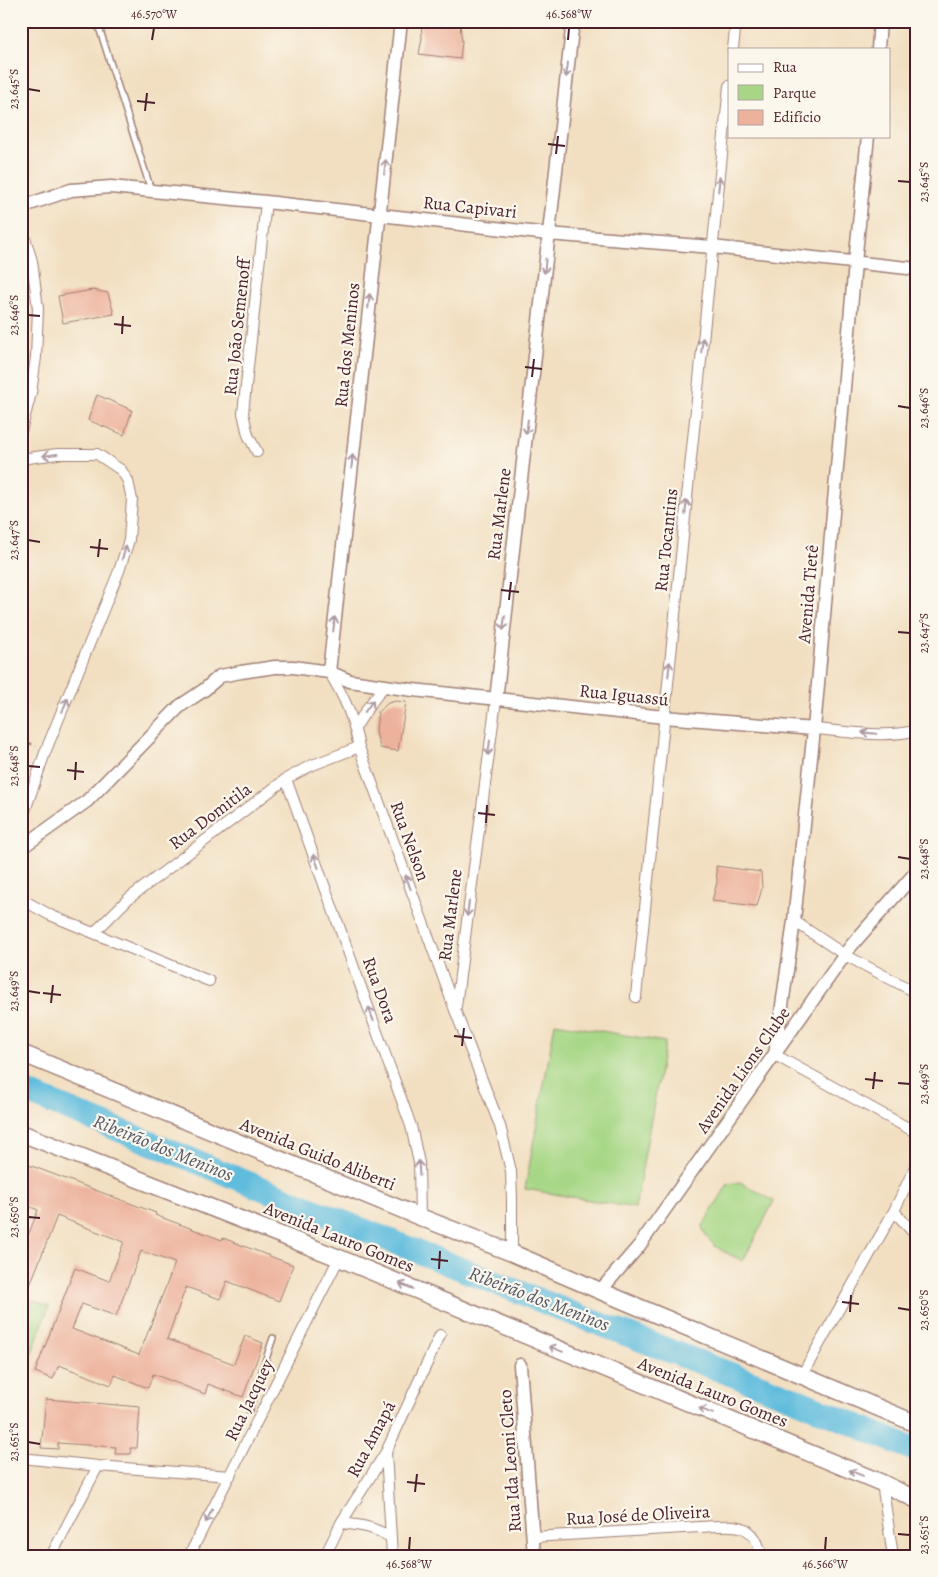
<svg xmlns="http://www.w3.org/2000/svg" width="938" height="1577" viewBox="0 0 938 1577" font-family="Alegreya,serif">
<style>
.green{fill:#a7d786;stroke:#787b58}
.lines{fill:none;stroke-linecap:round;stroke-linejoin:round}
.river{stroke:#5fbcdd;stroke-width:24}
.building{fill:#edb29c;fill-rule:evenodd}
.service-casing{stroke:#9e7f76;stroke-width:8}
.minor-casing{stroke:#9e7f76;stroke-width:12}
.tertiary-casing{stroke:#9e7f76;stroke-width:15}
.primary-casing{stroke:#9e7f76;stroke-width:19}
.path{stroke:#9e7f76;stroke-width:2.5;stroke-dasharray:4 4;stroke-linecap:butt}
.service{stroke:#fff;stroke-width:5}
.minor{stroke:#fff;stroke-width:10}
.tertiary{stroke:#fff;stroke-width:12}
.primary{stroke:#fff;stroke-width:16}
.oneway{stroke:#ae9aa0}
.ticks{fill:none;stroke:#4a1f2b;stroke-width:2}
.labels{text-anchor:middle;dominant-baseline:central;stroke-width:4.5;stroke-linejoin:round;paint-order:stroke}
.street-label{font-size:18px;fill:#4a1f2b;stroke:#fbf7ec}
.water-label{font-size:19px;font-style:italic;fill:#515669;stroke:#fbf7ec}
.neatline{fill:none;stroke:#4a1f2b;stroke-width:2}
.ticks-label{font-size:12px;text-anchor:middle;fill:#4a1f2b}
</style>
<rect width="100%" height="100%" fill="#fbf7ec"/>
<filter id="ink" filterUnits="userSpaceOnUse"><feTurbulence type="fractalNoise" baseFrequency=".02" numOctaves="2"/><feDisplacementMap in="SourceGraphic" scale="10" xChannelSelector="R" yChannelSelector="G"/><feConvolveMatrix kernelMatrix="1 2 1 2 8 2 1 2 1" color-interpolation-filters="sRGB"/></filter>
<filter id="wash" filterUnits="userSpaceOnUse"><feTurbulence type="fractalNoise" baseFrequency=".0096" numOctaves="4" result="noise"/><feDisplacementMap in="SourceGraphic" scale="20" xChannelSelector="R" yChannelSelector="G"/><feGaussianBlur stdDeviation="1.12" result="paint"/><feColorMatrix in="noise" values="0 0 0 0 0 0 0 0 0 0 0 0 0 0 0 0 0 1.4 0 .05"/><feComposite in="paint" operator="in"/></filter>
<g filter="url(#wash)">
<rect width="100%" height="100%" fill="#f2dfc1"/>
<!-- green -->
<path class="green" d="M555 1023 665 1042 635 1208 525 1189Z
M740 1182 774 1201 743 1261C724 1251 711 1249 702 1227L728 1184Z
M21 1296 49 1306 23 1377 21 1376Z"/>
<g class="lines">
<!-- river -->
<path class="river" d="M21 1090 346 1223 579 1316 795 1399 917 1451"/>
</g>
<g id="blocks">
<!-- building -->
<path class="building" d="M421 21 460 24 462 42 460 59 419 54 422 38Z
M93 290 108 293 114 314 63 323 58 296Z
M97 395 132 410 124 435 88 420Z
M396 701 406 702 398 751 380 748 376 731 378 712 388 703Z
M716 866 761 872 762 888 757 906 712 901 717 882Z
M21 1162 156 1213 155 1215 222 1240 223 1238 293 1265 279 1301 227 1281 220 1299 186 1287 167 1339 234 1364 245 1336 263 1343 243 1397 208 1384 205 1394 153 1374 148 1388 115 1375 111 1385 59 1365 53 1379 35 1372 75 1268 109 1281 124 1242 57 1216 30 1285 21 1281V1254L38 1210 21 1203ZM141 1251 175 1263 139 1355 72 1329 82 1304 116 1316Z
M46 1399 140 1407 137 1448H130L131 1454H115L116 1447 58 1443V1449L41 1448Z"/>
</g>
</g>
<g filter="url(#ink)">
<use href="#blocks" fill-opacity="0" stroke="#9e7f76" stroke-width="1"/>
<g class="lines">
<!-- service casing -->
<g class="service-casing">
<path id="service" d="M97 21 151 190
M249 1410 273 1338"/>
</g>
<!-- minor casing -->
<g class="minor-casing">
<path id="minor" d="M733 49 736 21
M21 225 32 261 38 309 36 357 31 393 21 431
M257 452 248 435 243 413 266 202
M21 459 57 454H97L121 470 128 481 132 500 129 540 119 571 46 750 21 822
M329 672C346 700 352 715 359 747L455 1010 500 1126 511 1171 512 1199V1253
M355 728 369 706 384 686
M814 729C846 731 886 739 917 730
M286 779 411 1126 419 1163 420 1217
M21 899 50 915 209 981
M794 921 845 955 917 993
M94 933 128 899 286 779 310 766 359 747
M636 997 729 86
M456 1006 496 700
M775 1055 917 1133
M894 1211 917 1237
M802 1375 894 1211 917 1163
M386 1452 392 1556
M21 1458 98 1466 230 1476
M882 1483 893 1556
M341 1523C360 1525 375 1527 391 1538
M533 1537 700 1527C729 1526 755 1518 761 1556
M51 1556 98 1466
M189 1556 339 1258
M325 1556 341 1523 386 1452 440 1335"/>
</g>
<!-- tertiary casing -->
<g class="tertiary-casing">
<path id="tertiary" d="M878 49 880 21
M21 207 71 190 111 187 266 202 548 234 712 247 917 269
M329 672 401 21
M496 700 573 21
M21 848 87 801 180 706 204 690 220 676 241 672 275 667H293L329 672 350 681 413 690 664 717 814 729
M775 1055 794 921 814 729 855 263 868 136
M600 1291 639 1246 851 946 917 871
M520 1365 534 1556"/>
</g>
<!-- primary casing -->
<g class="primary-casing">
<path id="primary" d="M21 1053 420 1217 512 1253 605 1293 917 1424
M21 1133 339 1258 882 1483 917 1500"/>
</g>
<!-- path -->
<path class="path" d="M21 740 36 746"/>
<!-- service -->
<use href="#service" class="service"/>
<!-- minor -->
<use href="#minor" class="minor"/>
<!-- tertiary -->
<use href="#tertiary" class="tertiary"/>
<!-- primary -->
<use href="#primary" class="primary"/>
</g>
<!-- one-way arrows -->
<defs><path id="oneway-shaft" d="M-6 0H5M1.5-3L5.5 0L1.5 3" fill="none" stroke-width="1.6" stroke-linecap="round" stroke-linejoin="round" transform="scale(1.25)"/></defs>
<g class="oneway">
<use href="#oneway-shaft" transform="translate(567 70) rotate(97)"/>
<use href="#oneway-shaft" transform="translate(385 167) rotate(-83)"/>
<use href="#oneway-shaft" transform="translate(719 184) rotate(-84)"/>
<use href="#oneway-shaft" transform="translate(545 266) rotate(95)"/>
<use href="#oneway-shaft" transform="translate(369 301) rotate(-84)"/>
<use href="#oneway-shaft" transform="translate(702 345) rotate(-84)"/>
<use href="#oneway-shaft" transform="translate(527 427) rotate(97)"/>
<use href="#oneway-shaft" transform="translate(50 455) rotate(172)"/>
<use href="#oneway-shaft" transform="translate(352 462) rotate(-84)"/>
<use href="#oneway-shaft" transform="translate(686 507) rotate(-84)"/>
<use href="#oneway-shaft" transform="translate(124 553) rotate(-72)"/>
<use href="#oneway-shaft" transform="translate(504 623) rotate(97)"/>
<use href="#oneway-shaft" transform="translate(334 624) rotate(-84)"/>
<use href="#oneway-shaft" transform="translate(669 669) rotate(-84)"/>
<use href="#oneway-shaft" transform="translate(65 705) rotate(-68)"/>
<use href="#oneway-shaft" transform="translate(369 706) rotate(-54)"/>
<use href="#oneway-shaft" transform="translate(869 733) rotate(-175)"/>
<use href="#oneway-shaft" transform="translate(489 748) rotate(97)"/>
<use href="#oneway-shaft" transform="translate(316 861) rotate(-110)"/>
<use href="#oneway-shaft" transform="translate(408 882) rotate(-110)"/>
<use href="#oneway-shaft" transform="translate(468 909) rotate(97)"/>
<use href="#oneway-shaft" transform="translate(371 1014) rotate(-110)"/>
<use href="#oneway-shaft" transform="translate(419 1168) rotate(-94)"/>
<use href="#oneway-shaft" transform="translate(406 1286) rotate(-157)"/>
<use href="#oneway-shaft" transform="translate(556 1349) rotate(-158)"/>
<use href="#oneway-shaft" transform="translate(706 1411) rotate(-158)"/>
<use href="#oneway-shaft" transform="translate(856 1473) rotate(-158)"/>
<use href="#oneway-shaft" transform="translate(209 1516) rotate(117)"/>
</g>
</g>
<!-- ticks -->
<path class="ticks" d="M152 40 154 28M568 40 569 28M28 89 40 91M137 101 155 103M145 111 147 93M548 144 565 146M556 154 558 136M898 181 910 182M28 315 40 316M114 324 131 326M122 334 123 316M525 367 542 369M532 377 534 359M898 406 910 408M28 540 40 542M90 547 108 549M98 557 100 539M501 590 519 592M509 600 511 582M898 632 910 633M28 766 40 767M67 770 84 772M75 780 76 762M478 813 495 815M486 823 487 805M898 857 910 859M28 991 40 993M43 993 61 995M51 1003 53 985M454 1036 472 1038M462 1046 464 1028M865 1079 883 1081M898 1083 910 1084M873 1089 875 1072M28 1217 40 1218M431 1259 448 1261M439 1269 440 1251M842 1302 859 1304M898 1308 910 1310M850 1312 851 1295M28 1442 40 1444M407 1482 425 1484M415 1492 417 1474M898 1534 910 1535M409 1550 410 1537M825 1550 826 1537"/>
<g class="labels">
<!-- street labels -->
<g class="street-label">
<text transform="translate(470 207) rotate(6)">Rua Capivari</text>
<text transform="translate(237 327) rotate(-84)">Rua João Semenoff</text>
<text transform="translate(347 345) rotate(-84)">Rua dos Meninos</text>
<text transform="translate(499 514) rotate(-83)">Rua Marlene</text>
<text transform="translate(666 540) rotate(-84)">Rua Tocantins</text>
<text transform="translate(808 594) rotate(-85)">Avenida Tietê</text>
<text transform="translate(624 695) rotate(6)">Rua Iguassú</text>
<text transform="translate(210 816) rotate(-37)">Rua Domitila</text>
<text transform="translate(410 841) rotate(70)">Rua Nelson</text>
<text transform="translate(450 915) rotate(-83)">Rua Marlene</text>
<text transform="translate(380 990) rotate(70)">Rua Dora</text>
<text transform="translate(743 1070) rotate(-55)">Avenida Lions Clube</text>
<text transform="translate(318 1154) rotate(22)">Avenida Guido Aliberti</text>
<text transform="translate(339 1237) rotate(22)">Avenida Lauro Gomes</text>
<text transform="translate(713 1392) rotate(22)">Avenida Lauro Gomes</text>
<text transform="translate(249 1400) rotate(-64)">Rua Jacquey</text>
<text transform="translate(371 1439) rotate(-62)">Rua Amapá</text>
<text transform="translate(510 1461) rotate(-94)">Rua Ida Leoni Cleto</text>
<text transform="translate(638 1515) rotate(-3)">Rua José de Oliveira</text>
</g>
<!-- water labels -->
<g class="water-label">
<text transform="translate(163 1148) rotate(22)">Ribeirão dos Meninos</text>
<text transform="translate(539 1299) rotate(21)">Ribeirão dos Meninos</text>
</g>
</g>
<!-- margin -->
<rect width="938" height="1577" fill="none" stroke="#fbf7ec" stroke-width="55"/>
<!-- legend -->
<rect x="728" y="48" width="162" height="90" fill="#fbf7ec" stroke="#b4a19f"/>
<rect x="738" y="64" width="25" height="8" fill="#ffffff" stroke="#b4a19f"/>
<text x="773" y="72" font-size="15" fill="#4a1f2b">Rua</text>
<rect x="738" y="85" width="25" height="15" fill="#a7d786" stroke="#b4a19f"/>
<text x="773" y="98" font-size="15" fill="#4a1f2b">Parque</text>
<rect x="738" y="110" width="25" height="15" fill="#edb29c" stroke="#b4a19f"/>
<text x="773" y="122" font-size="15" fill="#4a1f2b">Edifício</text>
<rect x="28" y="28" width="882" height="1522" class="neatline"/>
<g class="ticks-label">
<text x="154" y="18">46.570°W</text>
<text x="569" y="18">46.568°W</text>
<text transform="translate(14 89) rotate(-90)" y="4">23.645°S</text>
<text transform="translate(924 182) rotate(-90)" y="4">23.645°S</text>
<text transform="translate(14 315) rotate(-90)" y="4">23.646°S</text>
<text transform="translate(924 408) rotate(-90)" y="4">23.646°S</text>
<text transform="translate(14 540) rotate(-90)" y="4">23.647°S</text>
<text transform="translate(924 633) rotate(-90)" y="4">23.647°S</text>
<text transform="translate(14 766) rotate(-90)" y="4">23.648°S</text>
<text transform="translate(924 859) rotate(-90)" y="4">23.648°S</text>
<text transform="translate(14 991) rotate(-90)" y="4">23.649°S</text>
<text transform="translate(924 1084) rotate(-90)" y="4">23.649°S</text>
<text transform="translate(14 1217) rotate(-90)" y="4">23.650°S</text>
<text transform="translate(924 1310) rotate(-90)" y="4">23.650°S</text>
<text transform="translate(14 1442) rotate(-90)" y="4">23.651°S</text>
<text transform="translate(924 1535) rotate(-90)" y="4">23.651°S</text>
<text x="409" y="1568">46.568°W</text>
<text x="825" y="1568">46.566°W</text>
</g>
</svg>
